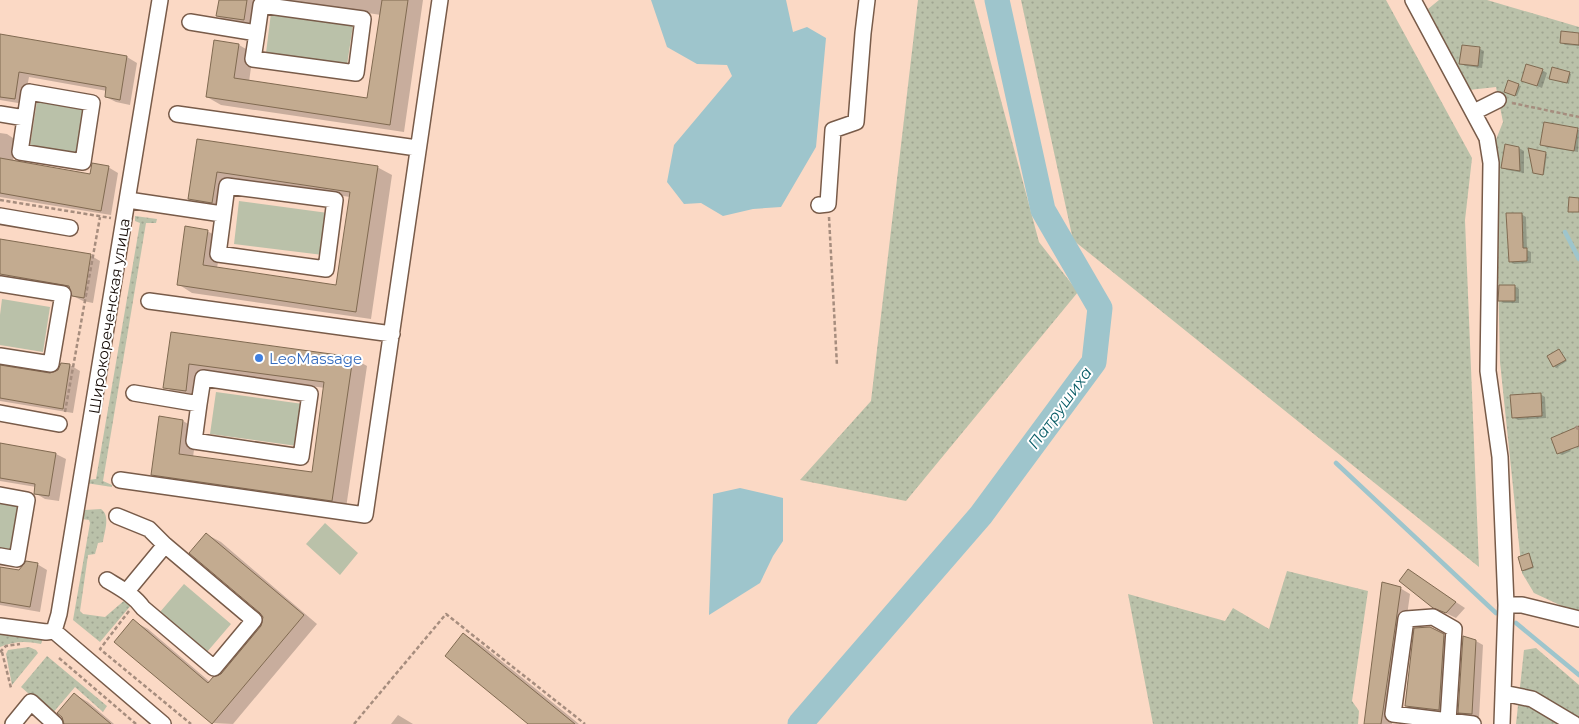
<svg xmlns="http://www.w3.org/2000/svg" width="1579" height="724" viewBox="0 0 1579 724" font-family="Montserrat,sans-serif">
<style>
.grass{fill:url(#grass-dots)}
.park{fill:#bac1a9}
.water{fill:#9ec5cc}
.shadow{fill:#0003}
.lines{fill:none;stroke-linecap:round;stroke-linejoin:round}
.stream{stroke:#9ec5cc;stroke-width:4.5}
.river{stroke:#9ec5cc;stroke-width:25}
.building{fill:#c3ab90;stroke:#806a51}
.minor-casing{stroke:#785b49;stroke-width:18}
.path{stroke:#a68d7e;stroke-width:2.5;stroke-dasharray:4 2.5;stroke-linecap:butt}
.minor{stroke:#fff;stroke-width:15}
.shop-dot{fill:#3f7fe0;stroke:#fff;stroke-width:2}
.labels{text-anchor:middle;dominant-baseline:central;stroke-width:4;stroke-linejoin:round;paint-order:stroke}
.street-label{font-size:15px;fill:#130904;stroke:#fff}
.shop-label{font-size:15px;fill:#366cbe;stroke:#fff;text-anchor:start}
.water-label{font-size:16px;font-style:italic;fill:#0a5d67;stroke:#fff}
</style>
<defs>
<pattern id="grass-dots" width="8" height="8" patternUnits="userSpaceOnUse" patternTransform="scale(1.25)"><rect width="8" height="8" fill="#bac1a9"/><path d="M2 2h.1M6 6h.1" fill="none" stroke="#9fa490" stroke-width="1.8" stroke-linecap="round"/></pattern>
</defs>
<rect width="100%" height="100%" fill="#fbd9c5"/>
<!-- grass -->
<path class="grass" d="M918 0H974L1039 242 1078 292 906 501 800 480 871 401Z
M1021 0H1386L1472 158 1465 220 1479 567 1073 240Z
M1439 0H1487L1579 27V614L1534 593 1522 573 1500 362 1495 142 1503 122 1496 87 1469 90 1428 9Z
M135 216 157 219 156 223H146L103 481 112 485V487L86 483 88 480 96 479 140 223 135 221Z
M101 509C111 516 104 532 103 542L98 543 95 554 88 555 80 611 83 614 105 617 126 599 132 604 100 642 73 620 90 523 89 520 82 519V516L85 510Z
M1287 571 1368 591 1352 701 1359 711 1358 724H1153L1128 594 1225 621 1233 608 1269 629Z
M0 632 43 638 41 644C27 641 14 641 0 647Z
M29 647 36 650 38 653 12 685 6 654 8 650Z
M1536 648 1579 685V724H1516L1524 650Z
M47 656 107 706 103 712 75 687 52 714 21 687Z"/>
<!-- park -->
<path class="park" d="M271 13 353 25 347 65 266 53Z
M37 101 85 108 78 153 30 146Z
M239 201 328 213 323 255 234 244Z
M2 299 50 307 43 352 0 345V315Z
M216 392 303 404 297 446 210 434Z
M0 503 20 507 11 551 0 549Z
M325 523 358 553 340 575 306 544Z
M184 584 231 624 207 652 160 612Z"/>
<!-- water -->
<path class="water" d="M651 0H786L793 32 807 27 826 38 816 147 781 207 753 209 723 216 701 203 684 204 667 182 674 145 732 76 727 65 697 64 667 47Z
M740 488 783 498V541L773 556 760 583 709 615 713 494Z"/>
<!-- shadow -->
<path class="shadow" d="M220 0H262L258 28 232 24 217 16Z
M283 0H423L404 132 221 105 207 97 239 45 253 53 249 82 368 100 381 15Z
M1579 34V46L1565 45 1561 42Z
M0 36 127 57 137 63 130 105 116 102 106 97 107 91 29 77 24 104 0 100Z
M1463 46 1480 49 1484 51 1482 68 1465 66 1461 63Z
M1542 70 1547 73 1542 88 1522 80Z
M1569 73 1571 74 1569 84 1553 79Z
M1509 82 1521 86 1517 96 1507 93Z
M1578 130H1579L1578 152 1546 147 1542 144Z
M0 133 7 134 16 140 13 162 91 175 108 167 118 173 111 215 0 197Z
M198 140 377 167 392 175 371 319 192 293 178 284 207 231 222 239 217 268 337 286 350 197 231 179 226 210 204 207 189 199Z
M1519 148 1524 151V173L1507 170 1502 167Z
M1545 153 1547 154 1544 175 1536 173Z
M1521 214 1526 217 1527 250 1531 252V263L1514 264 1510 261Z
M0 240 90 255 100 261 93 303 83 301 73 296 71 289 0 277Z
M1514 286 1519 289V303H1504L1500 300Z
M172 333 353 358 367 366 346 508 166 483 152 474 160 418 183 421 197 429 193 457 313 474 325 388 204 371 200 398 179 395 165 387Z
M1559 351 1567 361 1556 368 1554 366Z
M62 364 70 365 80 371 73 413 0 401V367L50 375 59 371Z
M1540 394 1545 397 1546 418 1518 420 1513 417Z
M1579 427V445L1570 450 1571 451 1562 455 1558 453Z
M0 444 56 454 66 459 59 501 45 499 35 493 36 487 0 481Z
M206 534 221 542 317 624 233 724 212 723 133 621 148 629 210 682 222 675 262 627 264 617Z
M1529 555 1530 556 1534 568 1525 571 1523 570Z
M37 564 47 570 40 612 0 605V568L19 572Z
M1418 577 1465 608 1456 618 1433 607Z
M1400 588 1410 594 1392 724H1365Z
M1430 628 1454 641 1449 715 1416 711 1406 705Z
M464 634 483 646 579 724H530Z
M1476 641 1483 645 1479 718 1466 716 1459 712Z
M74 694 88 702 114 724H65Z
M398 715 413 724H391Z"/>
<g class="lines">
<!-- stream -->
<path class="stream" d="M1565 232 1579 259
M1336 463 1496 613
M1516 623 1579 675"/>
<!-- river -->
<path class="river" d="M800 724 981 515 1094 362 1100 308 1043 210 997 0"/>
</g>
<!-- building -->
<path class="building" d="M219 0H247L244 20 216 16Z
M382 0H408L390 125 206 97 214 40 239 44 234 78 367 98Z
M1561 31 1579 33V45L1560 43Z
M0 34 127 56 120 100 105 97 106 87 19 72 15 99 0 97Z
M1462 45 1480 47 1478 66 1459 64Z
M1526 64 1543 69 1537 86 1521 81Z
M1552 67 1570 72 1567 83 1549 79Z
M1508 80 1519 84 1515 96 1504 92Z
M1544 122 1578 128 1574 151 1540 145Z
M197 139 378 166 356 312 177 285 185 226 208 230 203 265 336 285 350 192 217 172 212 203 188 199Z
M1505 144 1519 147 1520 171 1501 168Z
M1528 148 1546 152 1543 175 1533 173Z
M0 158 90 174 92 163 109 166 101 211 0 193Z
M1569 197 1579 198V212H1568Z
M1506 213H1522L1523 248H1527V261L1509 262Z
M0 239 91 254 84 298 72 296 69 286 0 274Z
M1499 285H1515V301H1498Z
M171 332 353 357 332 501 151 475 159 416 183 420 179 454 312 472 324 382 189 364 186 391 163 388Z
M1559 349 1566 360 1553 367 1547 356Z
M61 363 70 364 63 409 0 398V365L50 373 58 370Z
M1541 393 1542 416 1512 418 1510 395Z
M1579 426V446L1557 454 1551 438Z
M0 443 56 453 49 496 34 494 35 484 0 478Z
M206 533 304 615 212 724 114 642 133 619 208 683 213 677 221 674 261 626 263 617 260 613 189 553Z
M1529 553 1533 567 1522 571 1518 557Z
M26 561 38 563 30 607 0 602V567L19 570Z
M1408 569 1456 602 1446 613 1433 608 1399 581Z
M1382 582 1401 587 1381 724H1364Z
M1430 627 1444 634 1439 710 1405 706 1414 628Z
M463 633 575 724H528L445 656Z
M1463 636 1476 640 1472 714 1458 713Z
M74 693 111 724H64L62 717 57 713Z"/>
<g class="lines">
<!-- minor casing -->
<g class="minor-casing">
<path id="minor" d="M1413 0 1487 138 1491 163 1488 371 1500 457 1506 605 1502 724
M190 22 257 33 253 59 356 73 363 19 261 5 257 33
M29 92 92 103 83 162 20 152Z
M1474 112 1498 100
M0 114 25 118
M177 114 417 148
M227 186 335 200 326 269 218 254Z
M128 200 222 214
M819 205 828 204 833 130 856 122 863 33 867 0
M0 216 70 228
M0 284 63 294 51 364 0 356
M149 301 392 334
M134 393 199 404 203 378 310 394 301 457 194 441 199 404
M0 413 59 424
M120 480 365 515 440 0
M0 495 27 500 17 559 0 556
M107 580C120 588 134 595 143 608L214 668 254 620 165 545 149 529 117 516
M127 591 165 545
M1506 605H1522L1579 619
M0 626 46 632 54 631
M54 631 59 614 160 0
M54 631 163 724
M1503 693 1532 699 1574 724
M1448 721 1454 629 1433 617 1406 619 1393 714 1473 724
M13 724 31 702 55 724"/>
</g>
<!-- path -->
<path class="path" d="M1512 103 1579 117
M0 200 111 218
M829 217 837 366
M65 412 100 217
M1576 426 1579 431
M129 611 100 649 191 724
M0 652 6 646 20 644
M2 652 11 688
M59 658 136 724
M354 724 446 614 585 724"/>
<!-- minor -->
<use href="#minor" class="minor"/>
</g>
<!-- markers -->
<circle class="shop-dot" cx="259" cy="358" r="5"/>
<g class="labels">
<!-- street labels -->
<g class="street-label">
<text transform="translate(109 316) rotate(-81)">Широкореченская улица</text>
</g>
<!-- shop labels -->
<g class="shop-label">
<text x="269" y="358">LeoMassage</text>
</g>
<!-- water labels -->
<g class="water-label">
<text transform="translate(1060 408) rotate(-54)">Патрушиха</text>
</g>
</g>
</svg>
